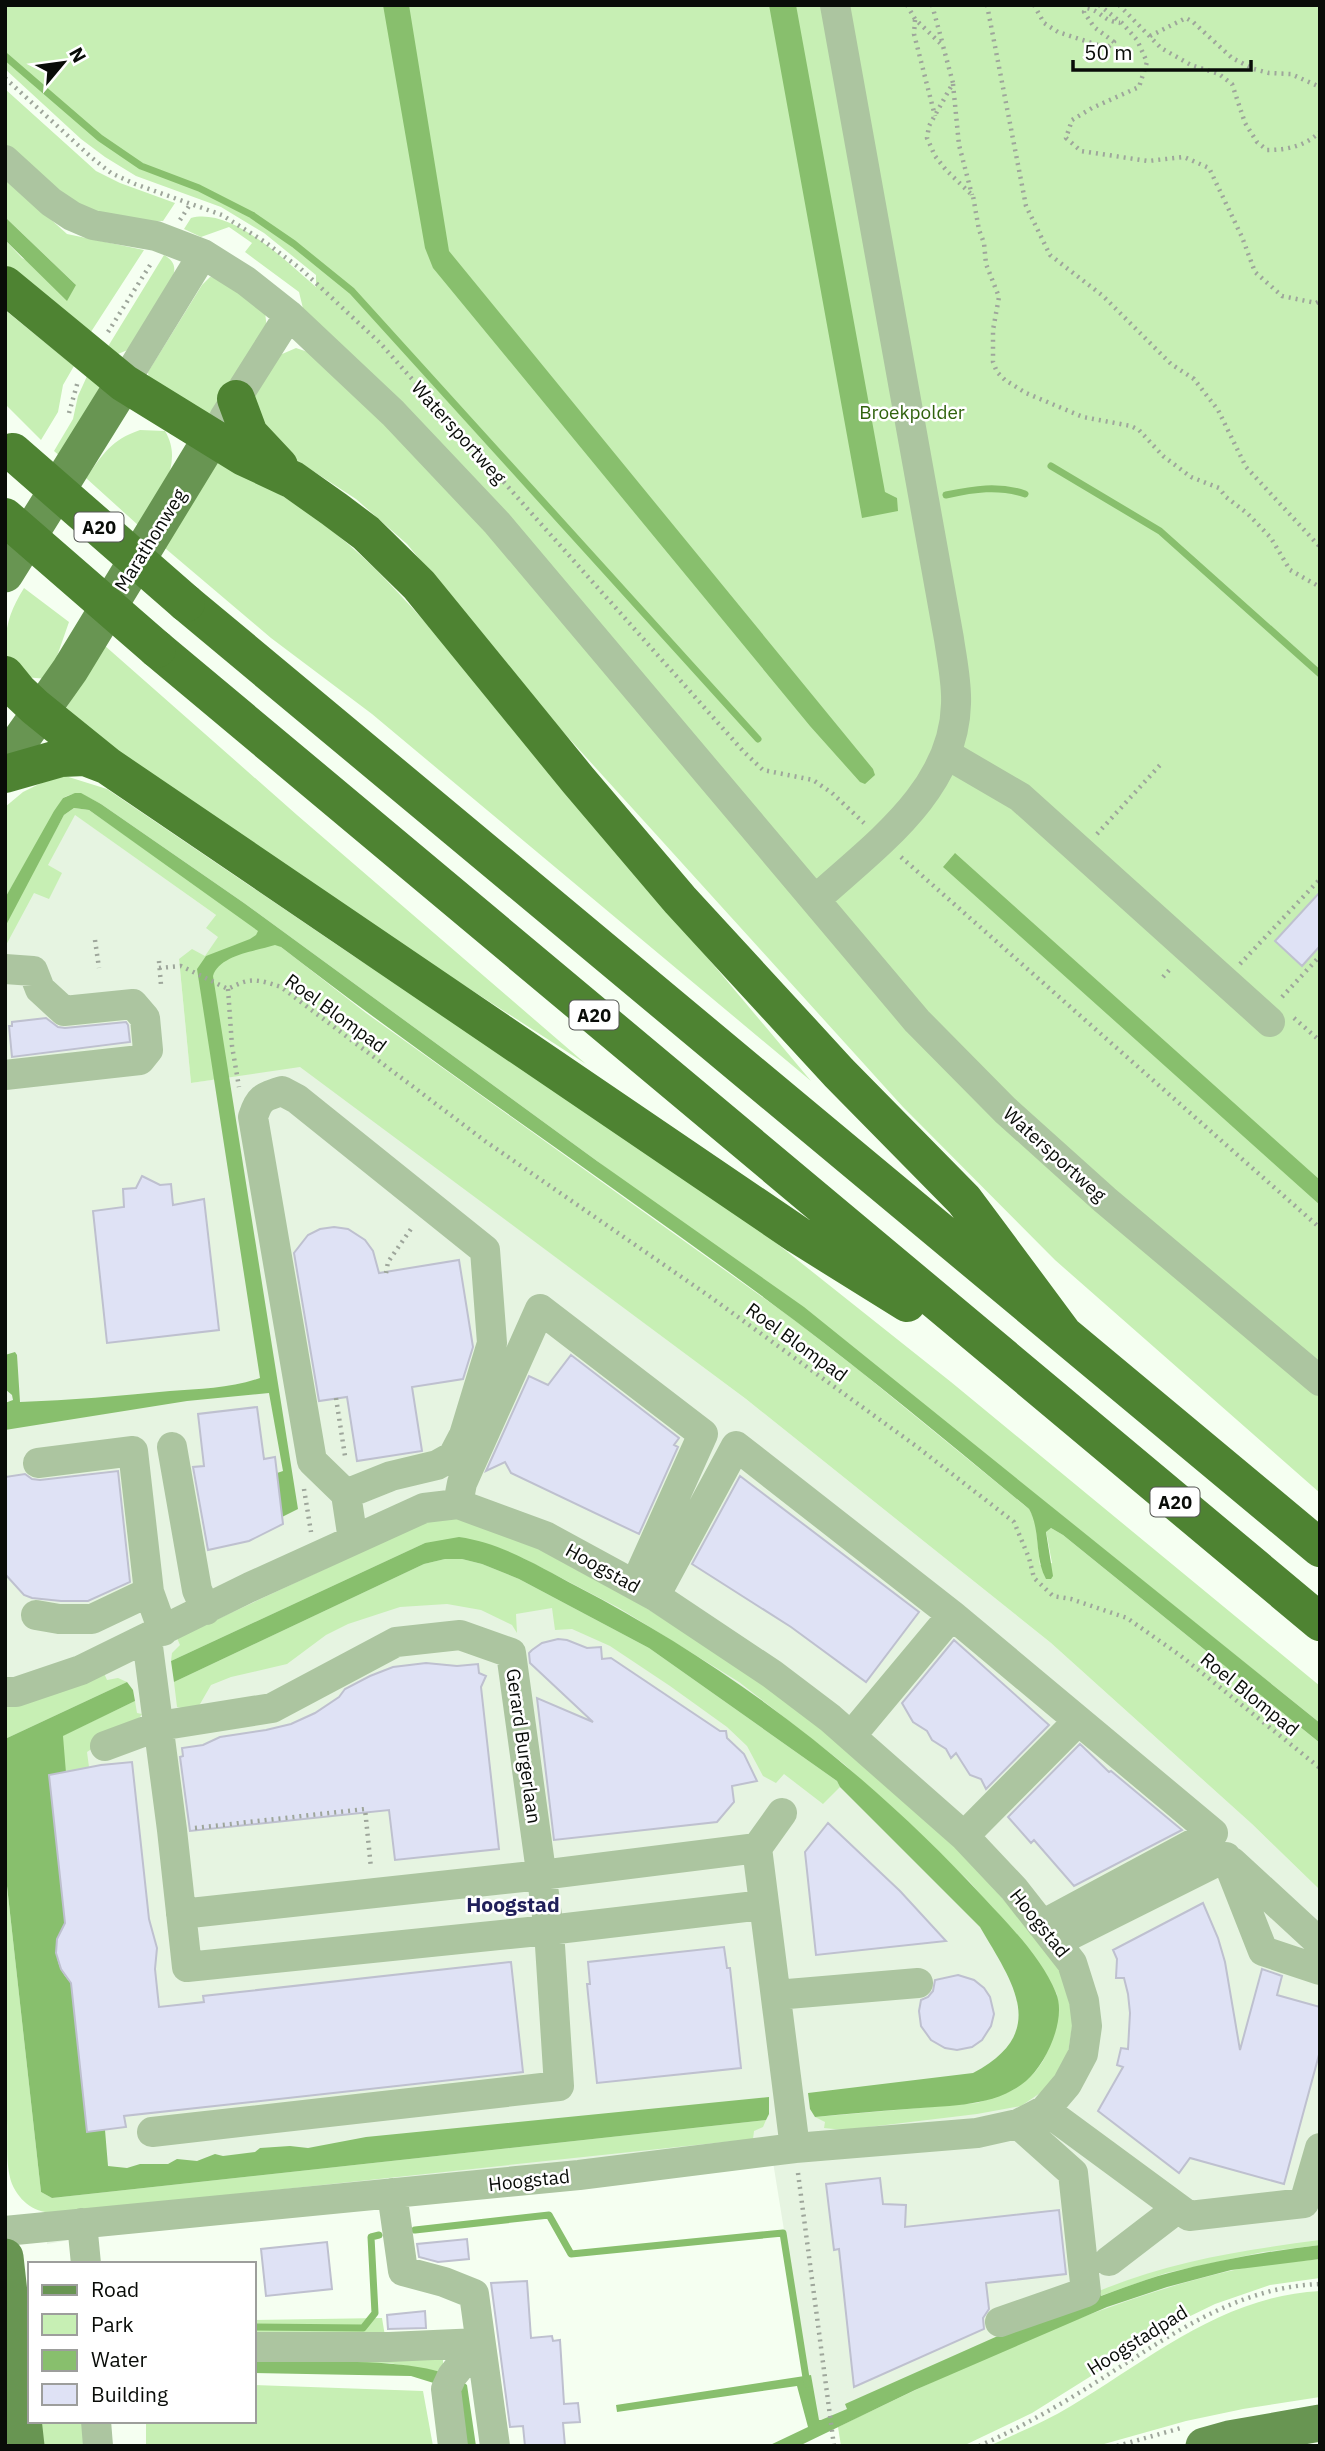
<svg xmlns="http://www.w3.org/2000/svg" width="1325" height="2451" viewBox="0 0 1325 2451" font-family="'IBM Plex Sans',sans-serif">
<style>
.built{fill:#e6f4e1}
.green{fill:#c7efb4}
.water{fill:#88bf6d}
.lines{fill:none;stroke-linecap:round;stroke-linejoin:round}
.stream{stroke:#88bf6d;stroke-width:7}
.building{fill:#dfe2f5;stroke:#bec0cf;stroke-width:2}
.path{stroke:#9ea69b;stroke-width:4.5;stroke-dasharray:2 5;stroke-linecap:butt}
.minor{stroke:#acc5a0;stroke-width:30}
.major{stroke:#689552;stroke-width:37}
.highway{stroke:#4e8332;stroke-width:38}
.highway-bridge{stroke:#4e8332;stroke-width:38}
.labels{text-anchor:middle;dominant-baseline:central;stroke-width:5;stroke-linejoin:round;paint-order:stroke}
.shield{fill:#fff;stroke:#535552;stroke-width:2}
.shield-label{font-size:18px;font-weight:bold;fill:#090c08}
.park-label{font-size:19px;fill:#31630e;stroke:#fff}
.street-label{font-size:19px;fill:#090c08;stroke:#fff}
.neighbourhood-label{font-size:21px;font-weight:bold;fill:#21205a;stroke:#fff}
</style>
<rect width="100%" height="100%" fill="#f5fff1"/>
<!-- built -->
<path class="built" d="M74 814 216 915 207 928 219 936 205 957 179 959 191 1083 300 1066 746 1399 1051 1643 1252 1824 1320 1890V2241L816 2428 773 2162 104 2234 47 2244 43 2185 5 1827V864Z"/>
<!-- green -->
<path class="green" d="M5 5H1320V1493L1055 1260 903 1107 556 724 407 544 356 499 293 458 249 404 273 358 296 348 314 354 299 292 245 252 252 243 229 227 201 237 184 229 191 218C232 207 287 262 316 287V275L264 233 221 207 136 176 105 157 81 139 5 69Z
M5 89 96 171 120 183 175 203 163 221 126 222 91 215 5 147Z
M5 178 67 234 144 250 87 338 5 264V240L22 258 76 285 5 217Z
M164 255C174 261 176 266 173 277L130 349 118 354 104 353Z
M210 277 219 278 265 312 267 329 212 418 149 382 148 372 202 285Z
M5 310 74 366 63 385 58 412 41 440 5 404Z
M88 374 102 385 62 458 54 451 73 419 78 396Z
M140 430 165 431C185 464 158 498 138 525L86 478C103 454 111 440 140 430Z
M213 455C254 478 301 505 336 534 373 563 404 599 435 633L811 1081 372 714 271 638 159 543Z
M24 588 69 622 49 679 23 677 8 662C2 633 9 612 24 588Z
M104 645 297 815 586 1064 241 841 62 715Z
M59 774 107 789 352 955 498 1048 712 1192 951 1382 1320 1686V1723L1011 1475 597 1161 244 903 101 804C87 797 78 789 63 798L5 898V807L23 792Z
M74 808 89 810 254 926 366 1013 793 1319 860 1371 1029 1509 1035 1520 1040 1565 1052 1563 1046 1531 1051 1528 1063 1535 1320 1743V1890L1252 1824 1051 1643 746 1399 300 1067 191 1083 179 959 192 949 205 956 218 937 206 928 216 915 75 815 48 865 62 873 49 899 34 893 5 947V927L12 911 64 815Z
M432 1519H460L533 1546 643 1606 783 1695 964 1855 1012 1909 1058 1967 1068 1990 1073 2021 1068 2053 1049 2087 1021 2106 977 2114 844 2130 824 2128 825 2122 815 2117 977 2103 1001 2095 1013 2090 1035 2072 1043 2061 1054 2035 1058 2004 1057 1994 1037 1962 969 1881 844 1764 739 1682 619 1608 523 1558 425 1543 171 1661 172 1653 180 1645 177 1638Z
M445 1559H462L482 1564 519 1579 649 1648 837 1781 840 1787 823 1804 784 1774 776 1783 763 1776 747 1746 727 1727 670 1686 610 1646 572 1629 555 1630 552 1608 516 1614 517 1633 512 1625 481 1610 447 1604 400 1607 348 1624 326 1635 287 1664 231 1677 211 1685 196 1711 177 1707 174 1682 424 1564Z
M103 1671 107 1680 118 1678 127 1682 5 1739V1705Z
M135 1701 137 1713 142 1714 140 1717 87 1752 89 1767 65 1773 62 1736Z
M5 1868 41 2192 52 2198 766 2120 763 2127 754 2131 753 2139 59 2213C37 2214 21 2204 12 2184 5 2166 8 2140 7 2120 2 2036 5 1952 5 1868Z
M1320 2240V2245L1263 2252 1166 2273 1100 2296 1099 2291C1170 2261 1244 2250 1320 2240Z
M1320 2259V2278L1270 2285 1215 2304 1176 2323 1032 2413 963 2446H841L838 2427C964 2367 1093 2303 1230 2271 1259 2264 1290 2262 1320 2259Z
M1320 2291V2397L1243 2409 1186 2421 1097 2446H989C1017 2433 1045 2422 1071 2406 1150 2359 1223 2296 1320 2291Z
M382 2318 386 2342 443 2339V2372L389 2363 254 2362V2320Z
M254 2385 423 2391 433 2446H146V2421H254Z
M37 2421H88L90 2446H39Z"/>
<!-- water -->
<path class="water" d="M383 5H409L449 251 873 769 875 775 865 784 860 782 810 726 433 268 425 248Z
M769 5H796L885 492 897 498 898 511 862 518Z
M5 217 76 285 67 301 5 240Z
M75 793H81L101 804 244 903 597 1161 804 1307 1320 1723V1743L1063 1535 1051 1528 1046 1532 1053 1576 1051 1579H1046C1034 1557 1041 1530 1029 1509 951 1445 874 1380 794 1320 625 1193 449 1077 281 947L275 945C256 951 219 955 213 976L298 1509 282 1517 277 1473 283 1471 269 1393 187 1401 5 1430V1403L13 1400 12 1395 5 1389V1355L15 1352 17 1355 20 1402C70 1400 120 1396 170 1391 200 1389 232 1388 260 1378L197 969 206 956 250 939 256 935 258 931 89 810 74 808 64 815 5 927V898L54 811 63 798Z
M955 853 1320 1180V1205L943 867Z
M459 1537C502 1543 540 1567 578 1587 730 1666 868 1772 984 1898 1010 1926 1042 1958 1056 1993 1067 2019 1046 2064 1026 2081 994 2108 946 2105 907 2109 876 2111 846 2114 815 2117L810 2109 808 2093 973 2073C1051 2032 1012 1982 980 1927L840 1787 837 1781 649 1648 519 1579 482 1564 462 1559H445L424 1564 174 1682 171 1661 425 1543Z
M127 1682 133 1690 135 1701 63 1736 66 1773 49 1776 65 1924C52 1944 54 1966 71 1983L88 2132 105 2130 108 2166 127 2168 140 2164H168L177 2159 197 2161 215 2154 223 2156 255 2152 260 2148 290 2146 308 2148 366 2137 769 2097V2114L766 2120 52 2198 41 2192 5 1868V1739Z
M1320 2245V2259L1231 2270 1167 2287 1107 2307 915 2390 799 2446H768L808 2427 797 2386 617 2412 616 2405 811 2375 819 2420H821L847 2409 845 2404 1099 2291 1101 2296C1123 2288 1146 2279 1169 2273 1218 2260 1269 2251 1320 2245Z
M254 2362C302 2363 433 2354 467 2385L476 2446H464L440 2385 411 2376 254 2373Z"/>
<g class="lines">
<!-- stream -->
<path class="stream" d="M5 56 100 138 141 166 199 188 252 215 294 244 352 291 758 739
M1051 466 1160 531 1320 674
M946 495C974 489 998 485 1025 494
M415 2230 549 2215 571 2254 783 2233 807 2384
M254 2327 363 2328 375 2313 371 2237 379 2235"/>
</g>
<!-- building -->
<path class="building" d="M1320 892V946L1302 966 1275 941Z
M46 1018 58 1027 65 1028 126 1022 128 1025 130 1042 12 1057 9 1026H12V1022Z
M142 1176 160 1185 171 1184 173 1205 204 1199 219 1330 107 1343 93 1211 124 1207 123 1189 136 1188Z
M334 1227 348 1229 365 1240 373 1251 379 1273 459 1260 473 1347 463 1379 412 1387 422 1451 357 1461 347 1397 319 1401 294 1253 308 1235 320 1229Z
M571 1355 679 1438 674 1445 678 1447 639 1534 511 1473 505 1462 486 1471 529 1376 548 1385Z
M257 1407 264 1459 275 1457 283 1524 249 1541 208 1550 193 1467 204 1466 198 1414Z
M118 1471 130 1582 88 1601H61L32 1598 24 1595 5 1574V1477L25 1474 32 1479 40 1480Z
M740 1476 919 1612 866 1682 791 1627 692 1564Z
M558 1639 567 1640 587 1648 601 1647 602 1659 611 1658 720 1731H726L727 1738 744 1754 757 1781 732 1786 734 1802 717 1822 554 1840 537 1698 593 1722 530 1663 529 1653 532 1650 542 1643Z
M954 1640 1049 1725 986 1789 981 1779 970 1775 956 1753 951 1758 946 1749 932 1740 927 1731 913 1722 902 1703Z
M426 1663 457 1666 478 1664 479 1673 486 1676 481 1687 499 1849 395 1860 389 1810 190 1831 180 1757 183 1756 182 1748 203 1745 220 1737 266 1730 291 1724 315 1713 339 1697 345 1689 370 1676 393 1667Z
M1080 1744 1109 1772 1111 1771 1182 1830 1074 1886 1034 1840 1031 1843 1008 1817Z
M132 1762 149 1919 157 1948 155 1969 159 2007 204 2002 203 1996 511 1962 523 2072 124 2116 126 2127 87 2132 71 1983 61 1969 56 1953 57 1939 65 1923 49 1775 101 1765Z
M828 1823 900 1891 946 1941 816 1955 805 1852Z
M1203 1903 1218 1938 1225 1962 1240 2050 1262 1969 1282 1976 1277 1995 1320 2007V2051L1284 2184 1190 2158 1179 2173 1098 2111 1123 2067 1117 2065 1121 2048 1128 2049 1130 2013 1128 1994 1124 1978H1116L1117 1959 1113 1950Z
M724 1947 727 1968H730L741 2068 597 2083 587 1984H590L588 1962Z
M958 1975 974 1980 984 1988 990 1997 994 2014 991 2026 982 2040 972 2047 957 2050 945 2048 931 2040 921 2026 919 2011 921 2000 928 1997 933 1991 935 1980Z
M880 2178 883 2204 906 2205 905 2227 1059 2210 1066 2274 986 2283 989 2309 983 2318 984 2329 854 2387 839 2249 834 2250 826 2184Z
M467 2239 469 2259 438 2262 419 2257 417 2244Z
M327 2242 332 2289 266 2296 261 2249Z
M527 2281 531 2338 552 2336 553 2341 560 2340 564 2404 578 2403 580 2422 563 2423 565 2446H525L523 2426 510 2427 491 2283Z
M425 2311 426 2328 388 2329 387 2315Z"/>
<g class="lines">
<!-- path -->
<path class="path" d="M907 5 915 19 943 46 953 83 929 126 927 138 935 156 946 170 973 196 979 230 984 243 986 264 999 297 993 330V362L997 372 1005 380 1026 393 1083 417 1131 426 1139 430 1163 456 1191 477 1219 488 1226 497 1248 514 1271 538 1290 570 1320 587
M932 5 943 45
M987 5 1026 206 1050 255 1103 296 1171 364 1194 379 1218 410 1246 467 1320 547
M1034 5 1044 23 1058 32 1107 48 1114 42 1094 27 1084 12 1086 8C1101 10 1102 21 1120 23
M1099 5 1122 23 1137 40 1147 62 1139 87 1092 108 1072 120 1066 138 1081 151 1148 161 1184 157 1209 168 1242 237 1255 272 1282 296 1316 303 1320 301
M1119 5 1161 48 1191 65 1219 74 1232 84 1245 123 1257 142 1267 150C1287 150 1305 146 1320 132
M915 20 914 34 935 116
M1150 36 1186 18 1193 22 1232 58 1254 69 1269 73 1291 74 1320 87
M5 78 91 157 111 173 135 184 222 215 265 242 301 269 380 343 743 751 763 770 813 780 832 793 864 823
M953 84 959 145 972 195
M180 220 191 203
M108 332 152 262
M69 413 78 381
M1097 834 1161 764
M901 857 1320 1228
M95 940 99 968
M159 961 161 985
M1240 964 1320 879
M159 968 181 966 228 989C250 977 257 979 281 987L485 1141 709 1296 916 1446 1014 1522 1029 1558 1034 1578 1053 1596 1071 1599 1127 1618 1181 1656 1320 1768
M1163 977 1172 967
M228 989 232 1046 239 1087
M1282 997 1320 956
M1294 1018 1320 1041
M386 1273 388 1262 413 1226
M336 1398 345 1456
M304 1489 311 1532
M195 1828 365 1809 371 1868
M798 2173 834 2446
M979 2446C1022 2427 1062 2404 1101 2379 1170 2336 1236 2287 1320 2284
M1117 2446 1181 2428"/>
<!-- minor -->
<path class="minor" d="M5 160 51 202 72 216 93 225 156 236 203 254 246 281 289 315 393 413 497 523 917 1021 1005 1110 1105 1200 1320 1381
M124 383 203 254
M224 418 289 315
M948 755 1020 797 1270 1022
M815 900C874 846 954 791 956 704 957 683 952 660 949 639L835 5
M5 969 33 971 40 989 64 1011 133 1004 145 1018 148 1050 140 1060 5 1075
M172 1447 197 1590 206 1610
M38 1463 133 1451 149 1592 163 1631
M346 1494 391 1476 437 1465 453 1456 464 1435 492 1343 485 1250 297 1099 282 1091C263 1097 259 1098 253 1117L312 1461 346 1494 353 1540
M458 1504 462 1483 540 1309 703 1434 635 1585
M655 1596 736 1446 952 1615 1213 1833 1042 1925
M36 1615 59 1619H92L149 1592
M147 1639 172 1830 187 1967 549 1930 764 1905
M5 1692H16L81 1670 250 1587 424 1508 458 1504 545 1536 655 1596 772 1674 830 1718 964 1836 1014 1889 1072 1963 1084 2001 1087 2026 1083 2054 1067 2084 1045 2110 1018 2124 977 2133 795 2148 579 2175 5 2231
M851 1736 952 1615
M105 1746 159 1726 272 1708 396 1642 460 1635 511 1653 549 1930 559 2086 152 2132
M964 1836 1078 1721
M757 1848 795 2148
M757 1848 782 1813
M1232 1862 1320 1943
M181 1914 541 1875 757 1848
M1056 1942 1226 1857 1263 1951 1320 1970
M776 1995 918 1983
M1045 2110 1189 2216 1304 2203 1320 2148
M392 2193 403 2271 444 2282 474 2294 495 2446
M82 2223 86 2264
M1109 2261 1178 2208
M1000 2322 1086 2292 1073 2173 1018 2124
M254 2347H389L479 2343
M96 2421 98 2446
M453 2446 446 2389 452 2376 479 2343"/>
<!-- major -->
<path class="major" d="M5 574 124 383
M5 762 70 670 212 437
M5 2257 26 2446
M1204 2446 1229 2439 1320 2423"/>
<!-- highway -->
<path class="highway" d="M5 285 124 383 244 457 293 480 334 509 366 533 419 585 578 780 680 900 839 1073 964 1200 1062 1332
M236 399 249 434 279 466
M186 603 1320 1548
M157 649 1320 1622
M5 675 18 691 35 707 108 766 798 1235 907 1303
M5 774 61 758 85 757 106 765"/>
<!-- highway-bridge -->
<path class="highway-bridge" d="M13 452 186 603
M5 517 157 649"/>
</g>
<g class="labels">
<!-- shield labels -->
<g class="shield">
<rect x="74.5" y="512.5" width="49" height="29" rx="5"/>
<rect x="569.5" y="1000.5" width="49" height="29" rx="5"/>
<rect x="1150.5" y="1487.5" width="49" height="29" rx="5"/>
</g>
<g class="shield-label">
<text x="99" y="527">A20</text>
<text x="594" y="1015">A20</text>
<text x="1175" y="1502">A20</text>
</g>
<!-- park labels -->
<g class="park-label">
<text x="912" y="412">Broekpolder</text>
</g>
<!-- street labels -->
<g class="street-label">
<text transform="translate(459 432) rotate(48)">Watersportweg</text>
<text transform="translate(150 540) rotate(-58)">Marathonweg</text>
<text transform="translate(336 1013) rotate(36)">Roel Blompad</text>
<text transform="translate(1055 1154) rotate(42)">Watersportweg</text>
<text transform="translate(797 1342) rotate(36)">Roel Blompad</text>
<text transform="translate(603 1568) rotate(29)">Hoogstad</text>
<text transform="translate(1250 1694) rotate(39)">Roel Blompad</text>
<text transform="translate(524 1746) rotate(82)">Gerard Burgerlaan</text>
<text transform="translate(1040 1923) rotate(51)">Hoogstad</text>
<text transform="translate(529 2180) rotate(-6)">Hoogstad</text>
<text transform="translate(1137 2340) rotate(-32)">Hoogstadpad</text>
</g>
<!-- neighbourhood labels -->
<g class="neighbourhood-label">
<text x="513" y="1904">Hoogstad</text>
</g>
</g>
<!-- border -->
<rect width="1325" height="2451" fill="none" stroke="#090c08" stroke-width="14"/>
<!-- legend -->
<rect x="28" y="2262" width="228" height="161" fill="#ffffff" stroke="#9d9e9c" stroke-width="2"/>
<rect x="42" y="2285" width="35" height="10" fill="#689552" stroke="#9d9e9c" stroke-width="2"/>
<text x="91" y="2297" font-size="21" fill="#090c08">Road</text>
<rect x="42" y="2314" width="35" height="21" fill="#c7efb4" stroke="#9d9e9c" stroke-width="2"/>
<text x="91" y="2332" font-size="21" fill="#090c08">Park</text>
<rect x="42" y="2350" width="35" height="21" fill="#88bf6d" stroke="#9d9e9c" stroke-width="2"/>
<text x="91" y="2367" font-size="21" fill="#090c08">Water</text>
<rect x="42" y="2384" width="35" height="21" fill="#dfe2f5" stroke="#9d9e9c" stroke-width="2"/>
<text x="91" y="2402" font-size="21" fill="#090c08">Building</text>
<!-- north arrow -->
<g transform="translate(63 63) rotate(61)" stroke="#ffffff" stroke-width="5" paint-order="stroke">
<path d="M0-5L12 26L0 18L-12 26Z" fill="#090c08"/>
<text y="-10" font-size="19" font-weight="bold" text-anchor="middle" fill="#090c08">N</text>
</g>
<!-- scale -->
<path d="M1073 60v10h178v-10" fill="none" stroke="#090c08" stroke-width="3.5"/>
<text x="1084" y="60" font-size="21" fill="#090c08" stroke="#ffffff" stroke-width="5" paint-order="stroke">50 m</text>
</svg>
